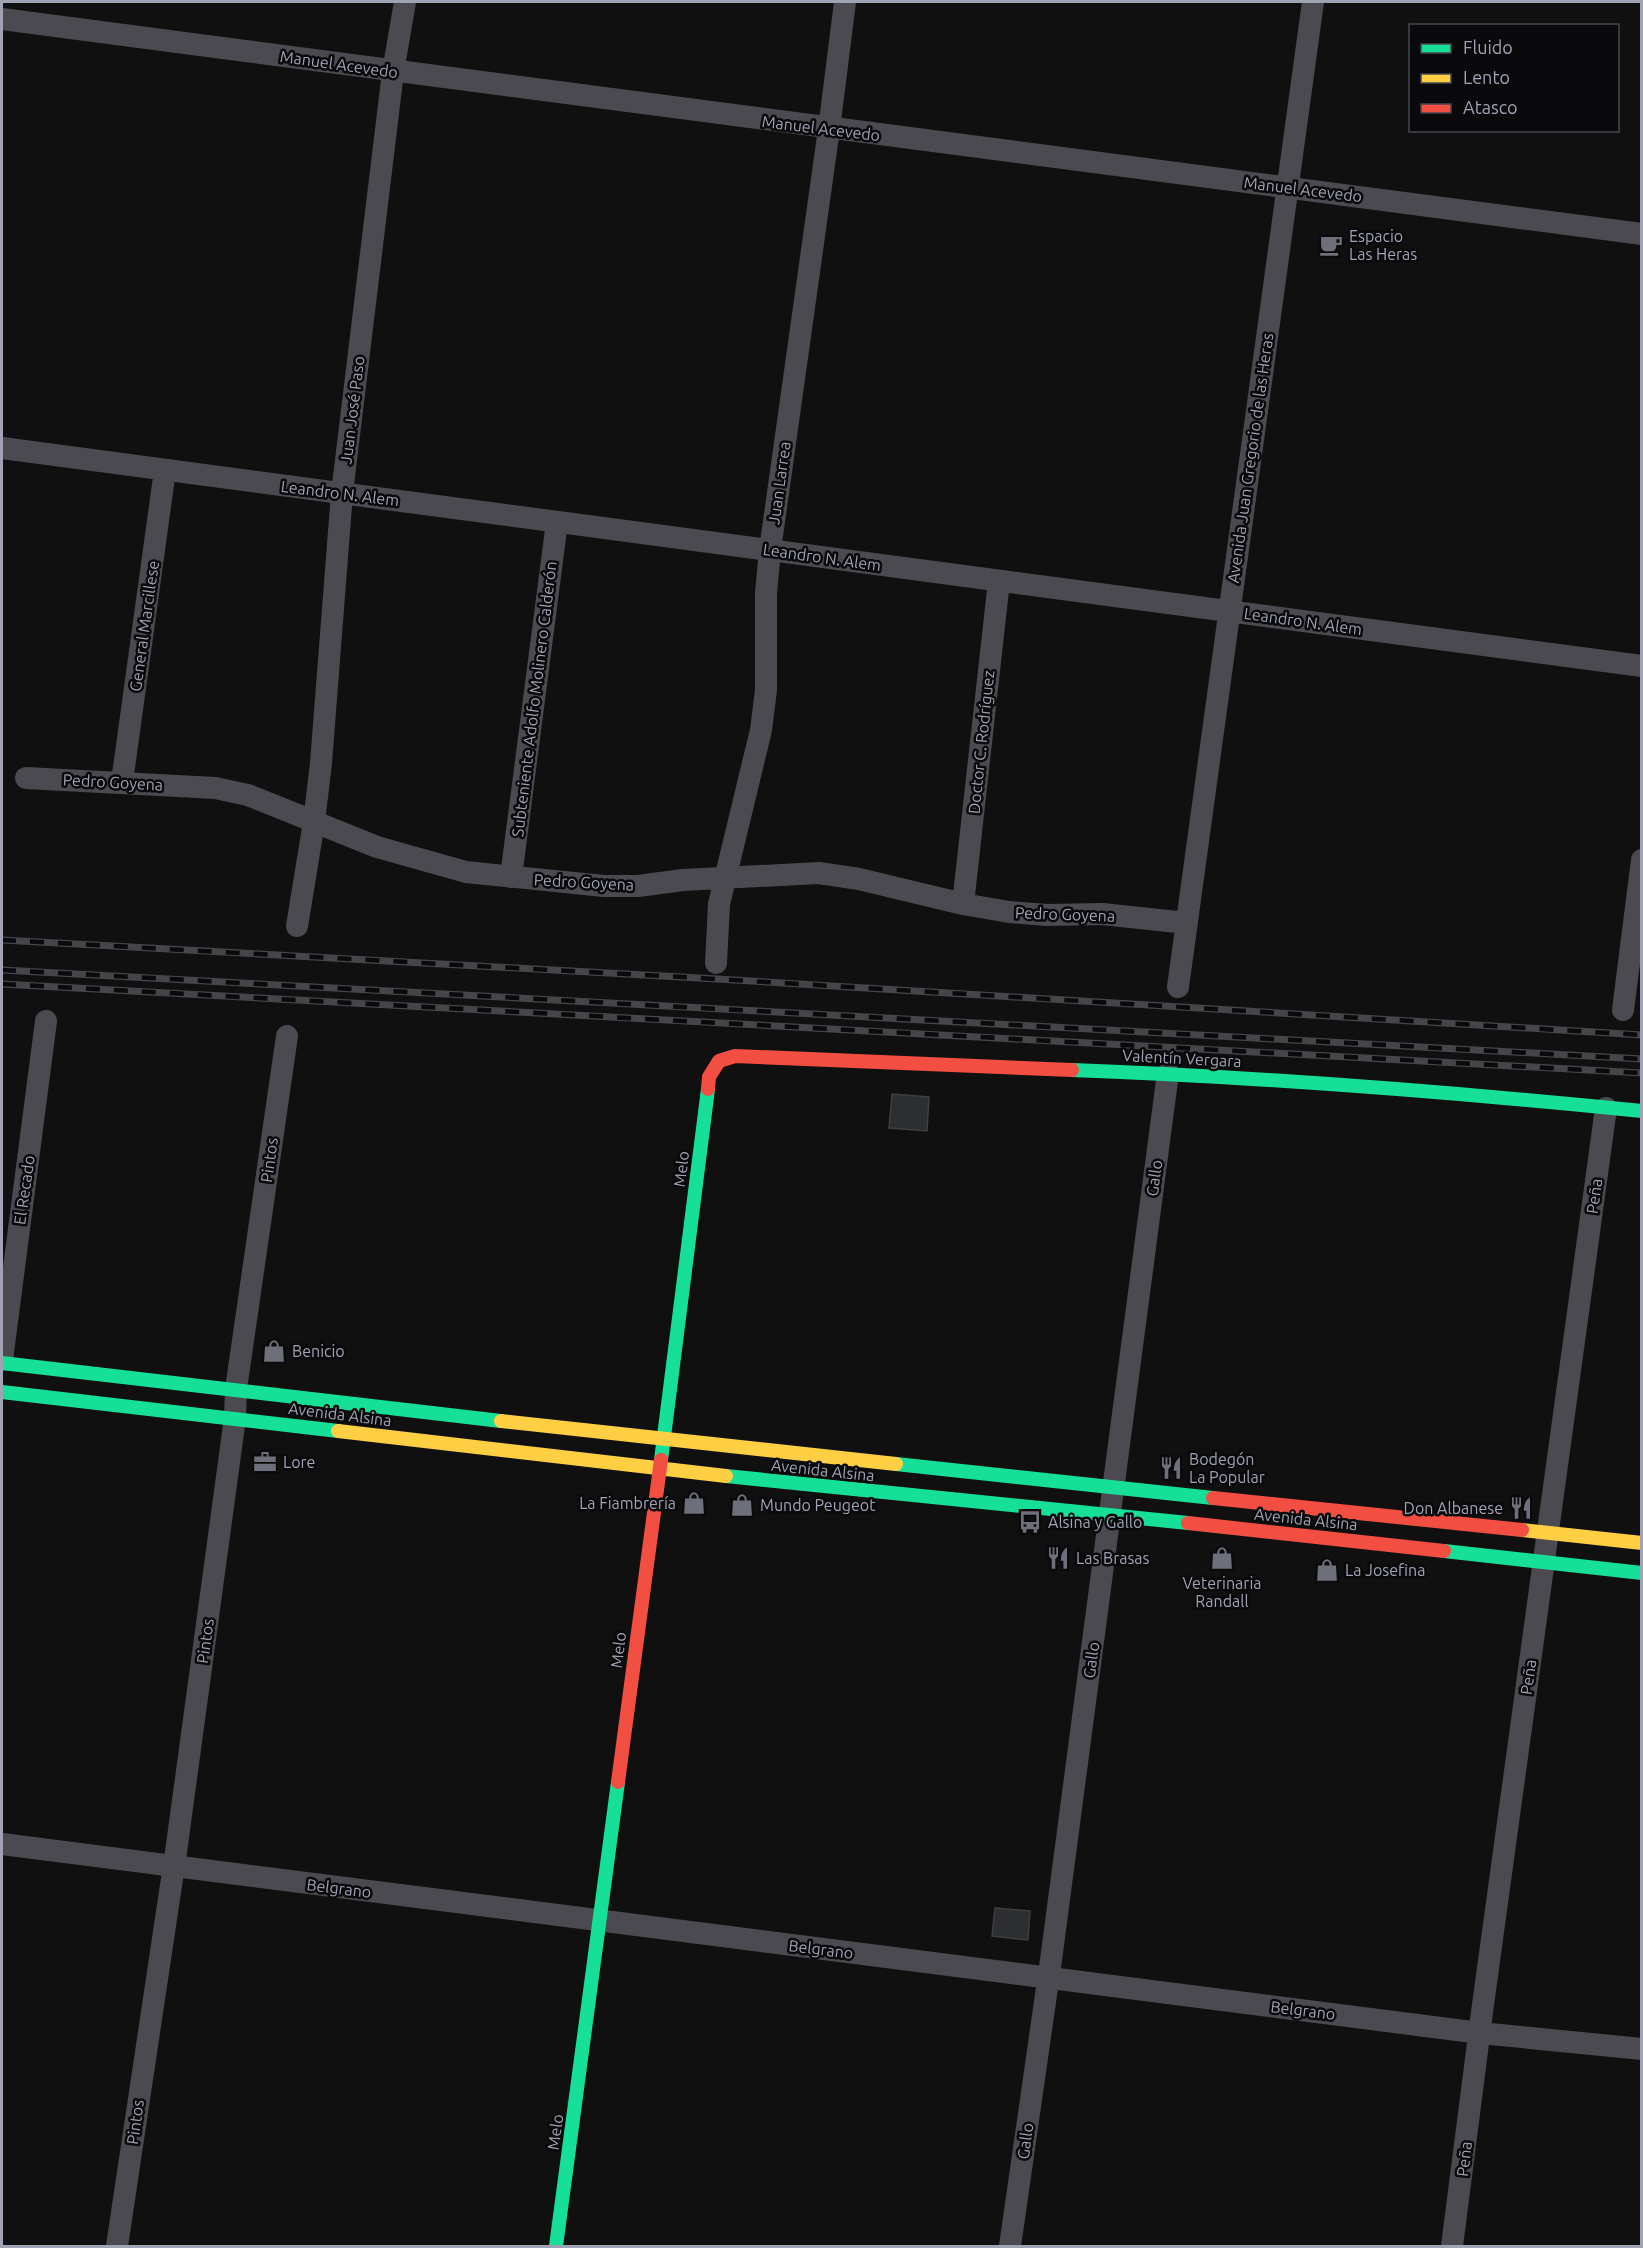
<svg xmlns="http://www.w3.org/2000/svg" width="1643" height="2248" viewBox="0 0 1643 2248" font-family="Ubuntu,sans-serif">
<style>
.building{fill:#2d2e30;stroke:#3e3f44;stroke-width:1.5}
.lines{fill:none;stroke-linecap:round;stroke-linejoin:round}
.street{stroke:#4a4a50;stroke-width:22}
.fast{stroke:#16e098;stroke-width:14}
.slow{stroke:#ffcf43;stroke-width:14}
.jam{stroke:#f24e42;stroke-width:14}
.rail-casing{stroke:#45464a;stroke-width:7}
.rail{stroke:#0a0a0c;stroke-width:4.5;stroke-dasharray:14;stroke-linecap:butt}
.labels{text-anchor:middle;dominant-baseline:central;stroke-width:5;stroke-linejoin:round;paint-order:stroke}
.street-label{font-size:16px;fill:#9fa3b3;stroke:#0a0a0c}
.poi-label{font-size:16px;fill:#9fa3b3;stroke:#0a0a0c;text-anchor:start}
</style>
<rect width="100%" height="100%" fill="#101010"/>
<!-- building -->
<path class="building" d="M892 1094 929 1097 927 1131 889 1128Z
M995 1908 1030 1911 1028 1940 992 1936Z"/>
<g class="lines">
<!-- street -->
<path class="street" d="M2 19 1642 234
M2 448 1642 666
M26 778 215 788 248 795 377 847 466 872 604 886H638L683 880 819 873 859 879 963 904 1009 912 1047 915 1102 914 1187 923
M122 782 165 470
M511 877 557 522
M963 904 999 581
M297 926 314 822 321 763 342 493 393 72 405 2
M716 963 719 904 761 730 766 690V593L770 550 829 129 845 2
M1178 987 1313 2
M1623 1010 1642 860
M2 1360 46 1021
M2 1844 1480 2033 1642 2049
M117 2246 176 1852 235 1418 236 1389 287 1036
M1010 2246 1051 1960 1168 1073
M1452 2246 1482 2012 1606 1108"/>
<!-- fast -->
<path class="fast" d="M1072 1070C1263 1077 1452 1092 1642 1111
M2 1363 501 1421
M2 1392 338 1431
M661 1460 708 1089
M896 1464 1213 1498
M726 1476 1188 1523
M1444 1551 1642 1573
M556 2246 618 1782"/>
<!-- slow -->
<path class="slow" d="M501 1421 896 1464
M338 1431 726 1476
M1522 1530 1642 1543"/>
<!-- jam -->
<path class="jam" d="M708 1089 709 1077 719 1061 735 1056 1072 1070
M1213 1498 1522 1530
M1188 1523 1444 1551
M618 1782 661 1460"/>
<!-- rail casing -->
<g class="rail-casing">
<path id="rail" d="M2 940 717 979 1642 1035
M2 970 1642 1059
M2 984 1642 1073"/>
</g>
<!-- rail -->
<use href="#rail" class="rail"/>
</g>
<!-- icons -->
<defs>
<g id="cafe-bare" transform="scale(1.8)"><path d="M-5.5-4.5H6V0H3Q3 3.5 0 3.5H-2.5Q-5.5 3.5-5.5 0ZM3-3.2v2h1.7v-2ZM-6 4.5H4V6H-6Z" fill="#6d707a" stroke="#0a0a0c" stroke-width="2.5" paint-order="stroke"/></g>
<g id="shop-bare" transform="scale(1.8)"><path d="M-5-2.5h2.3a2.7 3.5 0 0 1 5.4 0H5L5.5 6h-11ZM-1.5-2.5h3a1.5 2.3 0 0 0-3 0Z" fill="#6d707a" stroke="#0a0a0c" stroke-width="2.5" paint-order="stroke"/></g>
<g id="office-bare" transform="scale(1.8)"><path d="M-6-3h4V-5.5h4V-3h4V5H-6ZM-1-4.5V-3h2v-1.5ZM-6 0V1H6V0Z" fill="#6d707a" stroke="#0a0a0c" stroke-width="2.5" paint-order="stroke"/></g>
<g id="restaurant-bare" transform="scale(1.8)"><path d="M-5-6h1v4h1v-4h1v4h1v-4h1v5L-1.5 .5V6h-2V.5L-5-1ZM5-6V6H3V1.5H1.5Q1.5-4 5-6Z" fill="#6d707a" stroke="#0a0a0c" stroke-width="2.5" paint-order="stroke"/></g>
<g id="bus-bare" transform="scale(1.8)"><path d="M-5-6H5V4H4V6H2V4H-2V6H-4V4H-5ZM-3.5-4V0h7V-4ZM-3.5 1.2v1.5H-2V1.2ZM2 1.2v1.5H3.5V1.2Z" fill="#6d707a" stroke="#0a0a0c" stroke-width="2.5" paint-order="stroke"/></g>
</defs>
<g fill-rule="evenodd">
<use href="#cafe-bare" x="1331" y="245"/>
<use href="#shop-bare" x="274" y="1351"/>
<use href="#office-bare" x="265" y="1462"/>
<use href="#restaurant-bare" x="1171" y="1468"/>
<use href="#shop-bare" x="694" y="1503"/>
<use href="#shop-bare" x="742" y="1505"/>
<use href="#restaurant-bare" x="1521" y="1508"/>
<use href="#bus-bare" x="1030" y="1522"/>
<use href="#restaurant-bare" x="1058" y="1558"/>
<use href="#shop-bare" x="1222" y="1558"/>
<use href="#shop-bare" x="1327" y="1570"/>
</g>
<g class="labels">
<!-- street labels -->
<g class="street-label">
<text transform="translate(339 64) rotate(8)">Manuel Acevedo</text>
<text transform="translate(821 128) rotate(7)">Manuel Acevedo</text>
<text transform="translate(1303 189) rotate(7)">Manuel Acevedo</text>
<text transform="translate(352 410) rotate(-83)">Juan José Paso</text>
<text transform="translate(1250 458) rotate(-82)">Avenida Juan Gregorio de las Heras</text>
<text transform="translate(779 483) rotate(-82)">Juan Larrea</text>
<text transform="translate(340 493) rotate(7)">Leandro N. Alem</text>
<text transform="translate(822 557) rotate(8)">Leandro N. Alem</text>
<text transform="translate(1303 621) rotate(8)">Leandro N. Alem</text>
<text transform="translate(144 626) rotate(-82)">General Marcillese</text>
<text transform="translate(534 699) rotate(-83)">Subteniente Adolfo Molinero Calderón</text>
<text transform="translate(981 742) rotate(-84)">Doctor C. Rodríguez</text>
<text transform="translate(113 782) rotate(3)">Pedro Goyena</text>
<text transform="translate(584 882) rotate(3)">Pedro Goyena</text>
<text transform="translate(1065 914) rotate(2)">Pedro Goyena</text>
<text transform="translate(1182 1058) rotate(3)">Valentín Vergara</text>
<text transform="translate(269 1160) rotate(-82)">Pintos</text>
<text transform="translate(681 1169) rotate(-83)">Melo</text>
<text transform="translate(1154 1178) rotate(-82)">Gallo</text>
<text transform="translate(24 1190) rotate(-82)">El Recado</text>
<text transform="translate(1594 1196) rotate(-82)">Peña</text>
<text transform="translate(340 1414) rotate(7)">Avenida Alsina</text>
<text transform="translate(823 1470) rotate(6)">Avenida Alsina</text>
<text transform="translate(1306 1519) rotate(6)">Avenida Alsina</text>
<text transform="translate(205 1641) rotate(-82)">Pintos</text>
<text transform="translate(618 1650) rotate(-83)">Melo</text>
<text transform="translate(1091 1660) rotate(-82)">Gallo</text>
<text transform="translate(1528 1677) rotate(-82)">Peña</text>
<text transform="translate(339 1888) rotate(7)">Belgrano</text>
<text transform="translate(821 1949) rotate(7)">Belgrano</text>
<text transform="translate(1303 2010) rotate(7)">Belgrano</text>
<text transform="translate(135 2122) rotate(-82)">Pintos</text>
<text transform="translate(555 2132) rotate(-82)">Melo</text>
<text transform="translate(1025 2141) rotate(-82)">Gallo</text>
<text transform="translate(1464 2159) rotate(-83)">Peña</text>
</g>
<!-- poi labels -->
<g class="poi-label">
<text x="1349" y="236">Espacio<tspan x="1349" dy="18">Las Heras</tspan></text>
<text x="292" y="1351">Benicio</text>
<text x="1189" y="1459">Bodegón<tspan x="1189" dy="18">La Popular</tspan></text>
<text x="283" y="1462">Lore</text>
<text x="676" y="1503" text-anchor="end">La Fiambrería</text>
<text x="760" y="1505">Mundo Peugeot</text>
<text x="1503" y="1508" text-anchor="end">Don Albanese</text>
<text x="1048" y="1522">Alsina y Gallo</text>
<text x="1076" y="1558">Las Brasas</text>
<text x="1345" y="1570">La Josefina</text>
<text x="1222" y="1583" text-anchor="middle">Veterinaria<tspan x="1222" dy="18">Randall</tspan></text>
</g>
</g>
<!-- border -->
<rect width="1643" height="2248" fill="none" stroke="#9fa3b3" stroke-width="6"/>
<!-- legend -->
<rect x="1409" y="24" width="210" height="108" fill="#0a0a0c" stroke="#46474f" stroke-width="1.5"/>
<rect x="1421" y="44" width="30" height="9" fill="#16e098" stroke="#46474f" stroke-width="1.5"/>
<text x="1463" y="54" font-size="18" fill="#9fa3b3">Fluido</text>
<rect x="1421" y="74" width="30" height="9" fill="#ffcf43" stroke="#46474f" stroke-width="1.5"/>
<text x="1463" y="84" font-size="18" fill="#9fa3b3">Lento</text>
<rect x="1421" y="104" width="30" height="9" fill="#f24e42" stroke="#46474f" stroke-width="1.5"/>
<text x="1463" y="114" font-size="18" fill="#9fa3b3">Atasco</text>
</svg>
